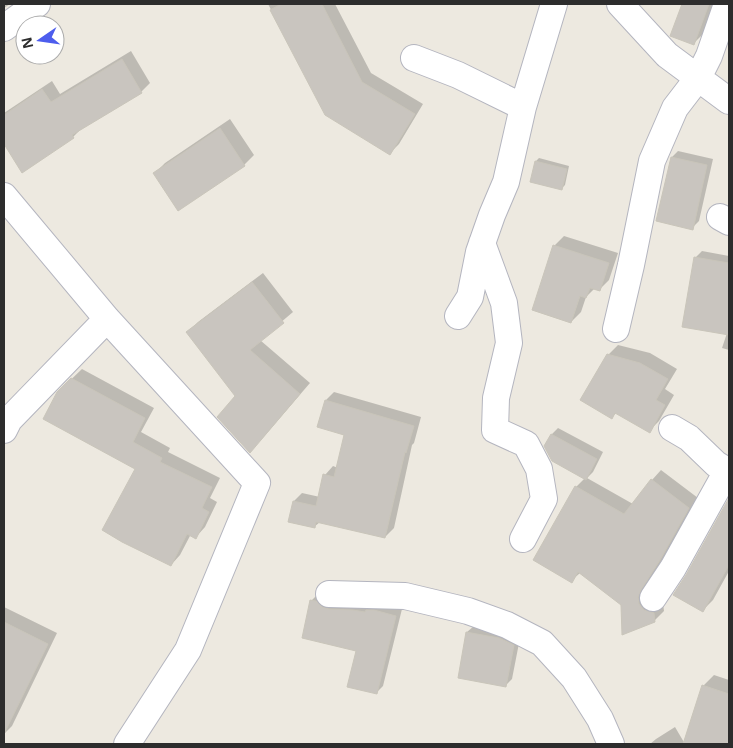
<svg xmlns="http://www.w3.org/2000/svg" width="733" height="748" viewBox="0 0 733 748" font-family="'Open Sans',sans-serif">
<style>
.shadow{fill:#0003}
.building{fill:#c9c5bf;stroke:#c9c5ba}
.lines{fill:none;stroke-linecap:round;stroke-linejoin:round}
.street-casing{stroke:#b4b5bf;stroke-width:28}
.street{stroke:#fff;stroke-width:26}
</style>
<rect width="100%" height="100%" fill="#ede9e0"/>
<!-- shadow -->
<path class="shadow" d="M4 4H10L4 8Z
M268 4H335L371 73 423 104 399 144 390 153 326 114Z
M683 4H715L704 33 694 43 672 35Z
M131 51 150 83 141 92 82 128 73 137 23 171 4 142V113L52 81 60 94Z
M230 119 254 155 244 165 155 173 165 163Z
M678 151 713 159 699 221 692 228 672 157Z
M539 158 569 166 565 185 562 188 536 161Z
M564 236 618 253 609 280 599 290 595 288 586 297 581 312 571 322 554 246Z
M702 251 729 256V350L722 348 727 333 695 258Z
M263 273 293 312 260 340 310 383 260 441 237 397 188 332 198 322Z
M618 345 650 353 677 369 665 389 674 395 659 421 649 431 617 412 612 417 608 355Z
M82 369 154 408 141 432 170 448 168 452 220 478 210 498 217 502 205 527 196 537 191 534 180 555 171 565 136 468 58 392Z
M334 392 421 417 414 443 412 445 394 528 385 537 320 522 314 527 294 501 302 493 320 497 325 475 333 466 338 468 346 434 319 426 326 400Z
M558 428 603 452 593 472 587 478 633 504 652 480 661 470 698 498 669 549 650 579 647 586 663 603 664 611 654 621 622 604 580 573 571 581 534 559 576 487 585 478 545 446 552 434Z
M729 502V571L713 600 703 610 727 504Z
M318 594 381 604 402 609 383 686 376 693 357 650 311 601Z
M4 607 57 633 12 726 4 734Z
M474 626 520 638 512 679 505 686 467 632Z
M714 675 729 680V744H711L687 736 704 685Z
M675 727 685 744H650L656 739Z"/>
<!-- building -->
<path class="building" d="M281 4H322L362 82 415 114 390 155 325 115 270 10Z
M682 4H709L694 45 670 36Z
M122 59 142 93 72 135 74 138 22 173 4 144V115L42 89 51 102Z
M220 128 245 166 178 211 153 173Z
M671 157 707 165 693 230 656 221Z
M535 161 567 169 562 190 530 182Z
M553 245 609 263 600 291 590 288 586 298 580 296 571 323 532 310Z
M694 257 729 263V335L682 327Z
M252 282 284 323 250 350 300 394 250 453 217 417 235 396 186 332Z
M607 354 640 363 668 379 656 400 665 405 650 433 615 413 612 419 580 400Z
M71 378 145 418 133 442 162 458 160 462 212 487 202 508 209 512 196 539 187 534 171 566 122 542 102 530 135 469 43 419 57 392Z
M325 400 414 426 406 453 405 452 385 538 316 522 315 528 288 522 293 501 316 506 323 474 334 477 344 435 317 427Z
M551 434 597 459 586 480 552 461 544 446Z
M651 479 689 508 660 560 641 590 638 597 639 604 644 610 654 613 655 622 622 635 621 605 578 572 572 583 533 560 575 486 624 514Z
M729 498V565L703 612 673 595 686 575Z
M310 600 316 601 322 607 329 609 353 610 365 612 366 610H374L396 616 377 694 347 687 356 651 302 638Z
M4 622 48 644 4 734Z
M466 632 499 638 514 645 506 687 458 678Z
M702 685 729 694V744H683Z"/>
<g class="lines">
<!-- street casing -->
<g class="street-casing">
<path id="street" d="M620 4 667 55 729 101
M4 28 37 4
M414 58 458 75 523 107
M4 196 107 319 257 483 188 650 127 744
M720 217 729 222
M482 243 504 303 509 343 496 398 495 430 526 444 539 469 544 499 523 539
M458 316 470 297 479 252 492 215 506 182 523 107 554 4
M616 329 631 265 652 161 675 108 698 78 709 56 727 4
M672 428 689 438 716 464 729 472
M4 430 9 420 107 319
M329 594 405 596 468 611 507 625 542 643 574 678 600 719 611 744
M653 598 673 568 727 471"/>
</g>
<!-- street -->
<use href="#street" class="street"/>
</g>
<!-- border -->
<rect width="733" height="748" fill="none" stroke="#2d2d2d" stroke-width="10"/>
<!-- north arrow -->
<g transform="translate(40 40) rotate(257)"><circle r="24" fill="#ffffff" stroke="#ababab"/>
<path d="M0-4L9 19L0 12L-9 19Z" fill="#4d5ded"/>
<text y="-8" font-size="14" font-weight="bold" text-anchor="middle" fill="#2d2d2d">N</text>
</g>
</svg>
